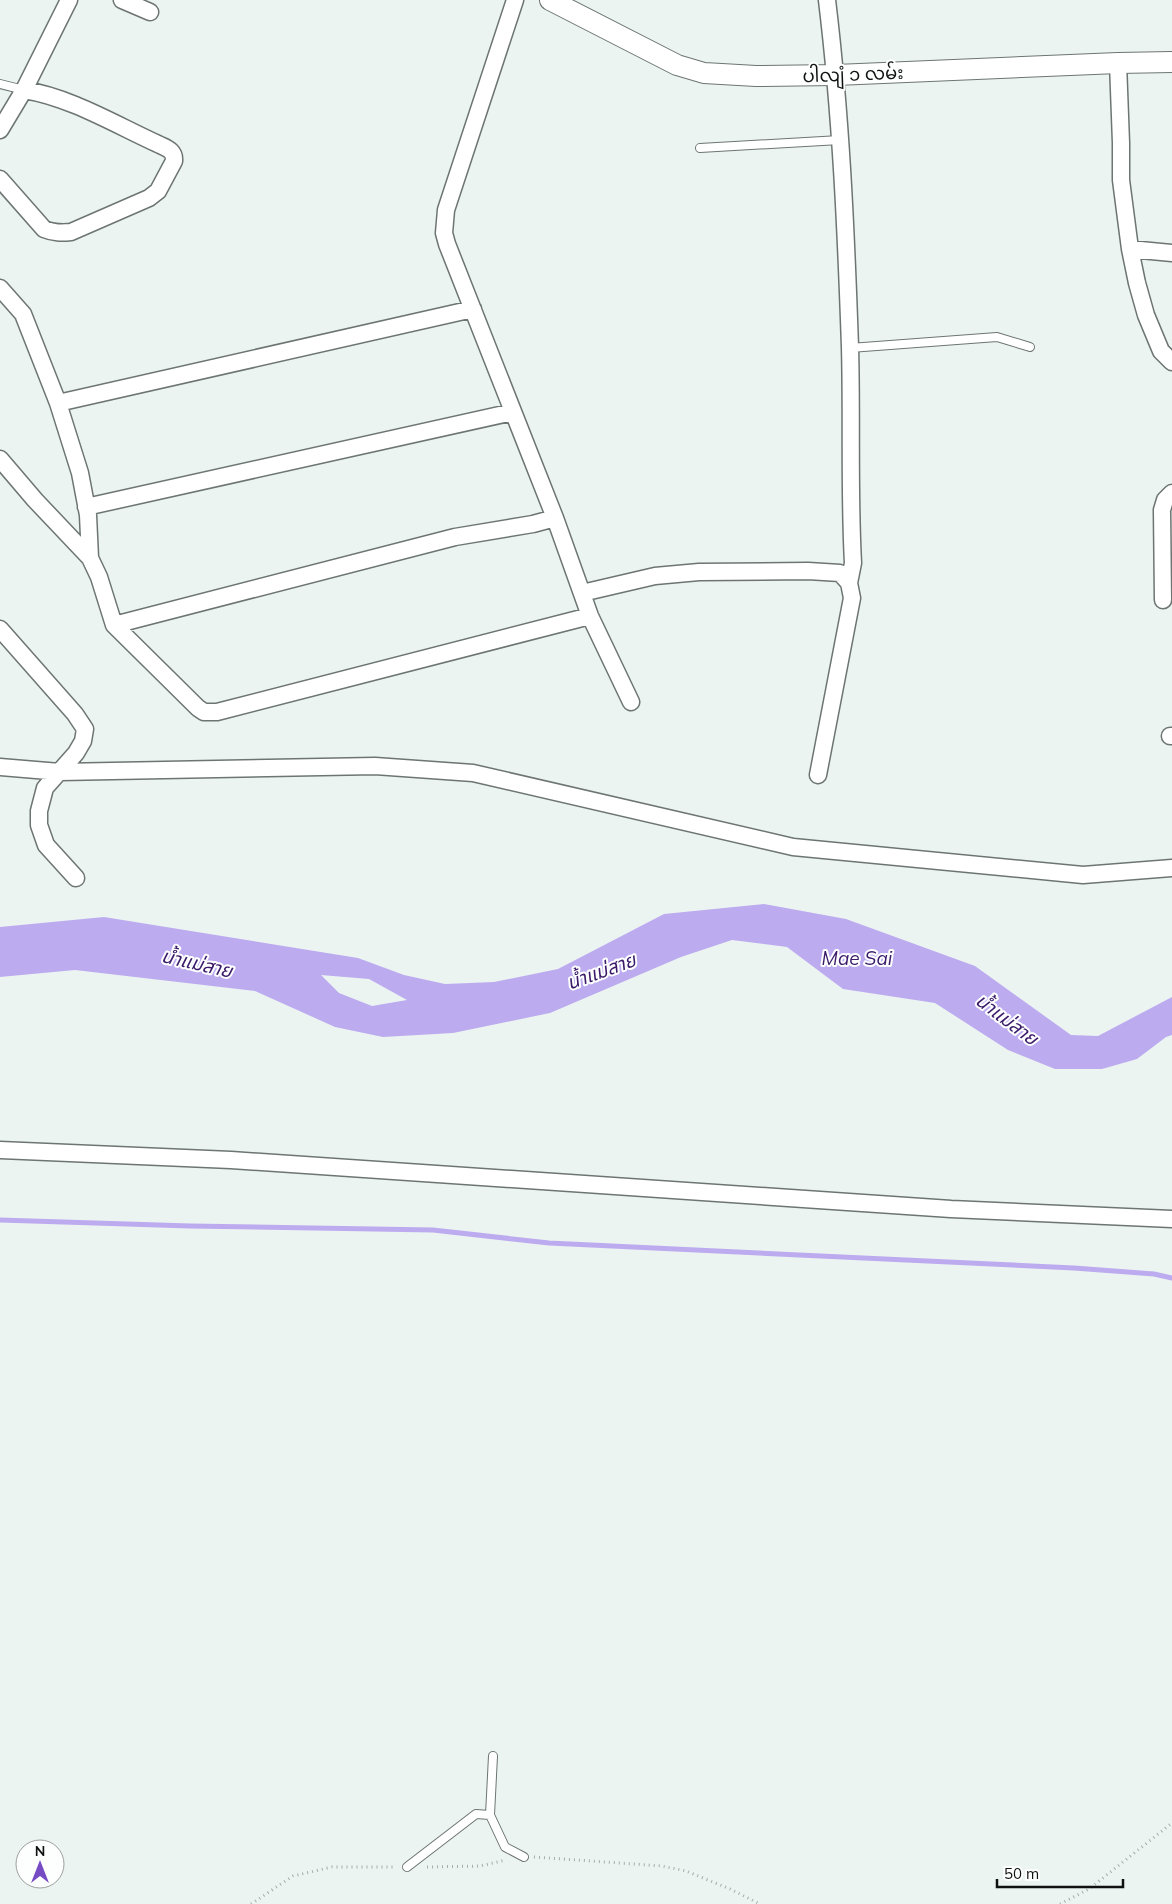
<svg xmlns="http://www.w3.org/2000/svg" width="1172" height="1904" viewBox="0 0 1172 1904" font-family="Mulish,'Noto Sans Myanmar','Noto Sans Thai',sans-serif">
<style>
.water{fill:#bdabf0;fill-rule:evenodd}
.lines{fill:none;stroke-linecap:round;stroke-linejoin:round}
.stream{stroke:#bdabf0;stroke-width:5}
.service-casing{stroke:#6d7572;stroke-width:10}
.minor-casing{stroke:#6d7572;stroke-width:19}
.tertiary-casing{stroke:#6d7572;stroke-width:22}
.path{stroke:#a6adab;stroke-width:3;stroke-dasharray:1 4;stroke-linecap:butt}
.service{stroke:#fff;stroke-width:8}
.minor{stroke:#fff;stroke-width:16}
.tertiary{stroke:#fff;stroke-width:20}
.labels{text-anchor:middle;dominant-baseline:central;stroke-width:4;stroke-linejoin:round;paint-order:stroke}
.street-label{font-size:18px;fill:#0f1211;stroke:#fdffff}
.water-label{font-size:19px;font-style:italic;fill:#3a1a69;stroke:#fdffff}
</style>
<rect width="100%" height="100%" fill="#ebf4f1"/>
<!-- water -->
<path class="water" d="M764 904 846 919 975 966 1071 1035 1098 1036 1172 997V1035L1166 1037 1137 1059 1102 1069H1055L1008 1050 935 1003 843 989 787 947 732 940 681 957 550 1013 453 1033 383 1037 335 1027 255 991 75 970 0 977V927L104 917 358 958 404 975 445 984 494 982 558 969 664 914ZM321 975 369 979 407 1000 372 1006 339 993Z"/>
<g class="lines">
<!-- stream -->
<path class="stream" d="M0 1220 190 1226 433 1230 549 1243 1074 1268 1154 1274 1172 1278"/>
<!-- service casing -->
<g class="service-casing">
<path id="service" d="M0 84 24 90
M700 148 840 140
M850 348 997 337 1030 347
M490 1815 493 1756
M407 1867 476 1814 490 1815 505 1847 524 1857"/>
</g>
<!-- minor casing -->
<g class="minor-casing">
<path id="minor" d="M122 0 150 12
M515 0 446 210 444 233 447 244 555 518 590 616 631 702
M827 0C841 115 846 231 850 347 852 419 849 491 853 563L849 583
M1118 63 1121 143V180L1130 249 1137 283 1146 315 1161 351 1172 362
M0 130 24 90 69 0
M0 179 44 229C54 233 61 233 71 232L149 198 158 191 174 161C175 150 166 148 158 144 116 125 70 97 24 90
M1130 249 1172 253
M0 288 23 314 58 403 80 473 88 515 90 558 99 577 114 625 198 708 204 712H217L590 616
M58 403 473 309
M0 459 35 500 90 558
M86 507 513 412
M582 593 655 576 699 572 808 571 840 573 849 583 852 598 818 775
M1163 600 1162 510 1165 500 1172 493
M114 625 455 537 533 524 555 518
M0 629 75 714 85 729 83 741 76 753 45 788 39 811V825L46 845 76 878
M1170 736H1172
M0 767 60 772 375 766 473 773 793 847 1083 875 1172 868
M0 1150 231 1160 951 1209 1172 1219"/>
</g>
<!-- tertiary casing -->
<g class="tertiary-casing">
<path id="tertiary" d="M550 0 677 65 704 73 756 76 836 75 1118 63 1172 62"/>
</g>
<!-- path -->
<path class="path" d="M534 1857 662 1866 686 1871 730 1889 760 1904
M427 1867 480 1866 506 1860
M251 1904 293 1876 332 1867H396
M1060 1904 1089 1889 1172 1823"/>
<!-- service -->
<use href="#service" class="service"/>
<!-- minor -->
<use href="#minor" class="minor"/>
<!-- tertiary -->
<use href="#tertiary" class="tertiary"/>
</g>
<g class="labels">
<!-- street labels -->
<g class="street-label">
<text transform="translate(853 74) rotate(-2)">ပါလျံ ၁ လမ်း</text>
</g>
<!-- water labels -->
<g class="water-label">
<text x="857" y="958">Mae Sai</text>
<text transform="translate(197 963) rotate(13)">น้ำแม่สาย</text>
<text transform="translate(601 971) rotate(-20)">น้ำแม่สาย</text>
<text transform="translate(1007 1019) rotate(37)">น้ำแม่สาย</text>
</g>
</g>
<!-- north arrow -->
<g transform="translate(40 1864)"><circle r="24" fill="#fdffff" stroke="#9ea0a0"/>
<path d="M0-4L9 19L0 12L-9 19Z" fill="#774bc4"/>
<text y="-8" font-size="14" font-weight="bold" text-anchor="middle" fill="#0f1211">N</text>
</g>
<!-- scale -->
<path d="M997 1879v8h126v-8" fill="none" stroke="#0f1211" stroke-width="2.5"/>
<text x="1004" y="1879" font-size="15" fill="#0f1211" stroke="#fdffff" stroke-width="4" paint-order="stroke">50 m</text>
</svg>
